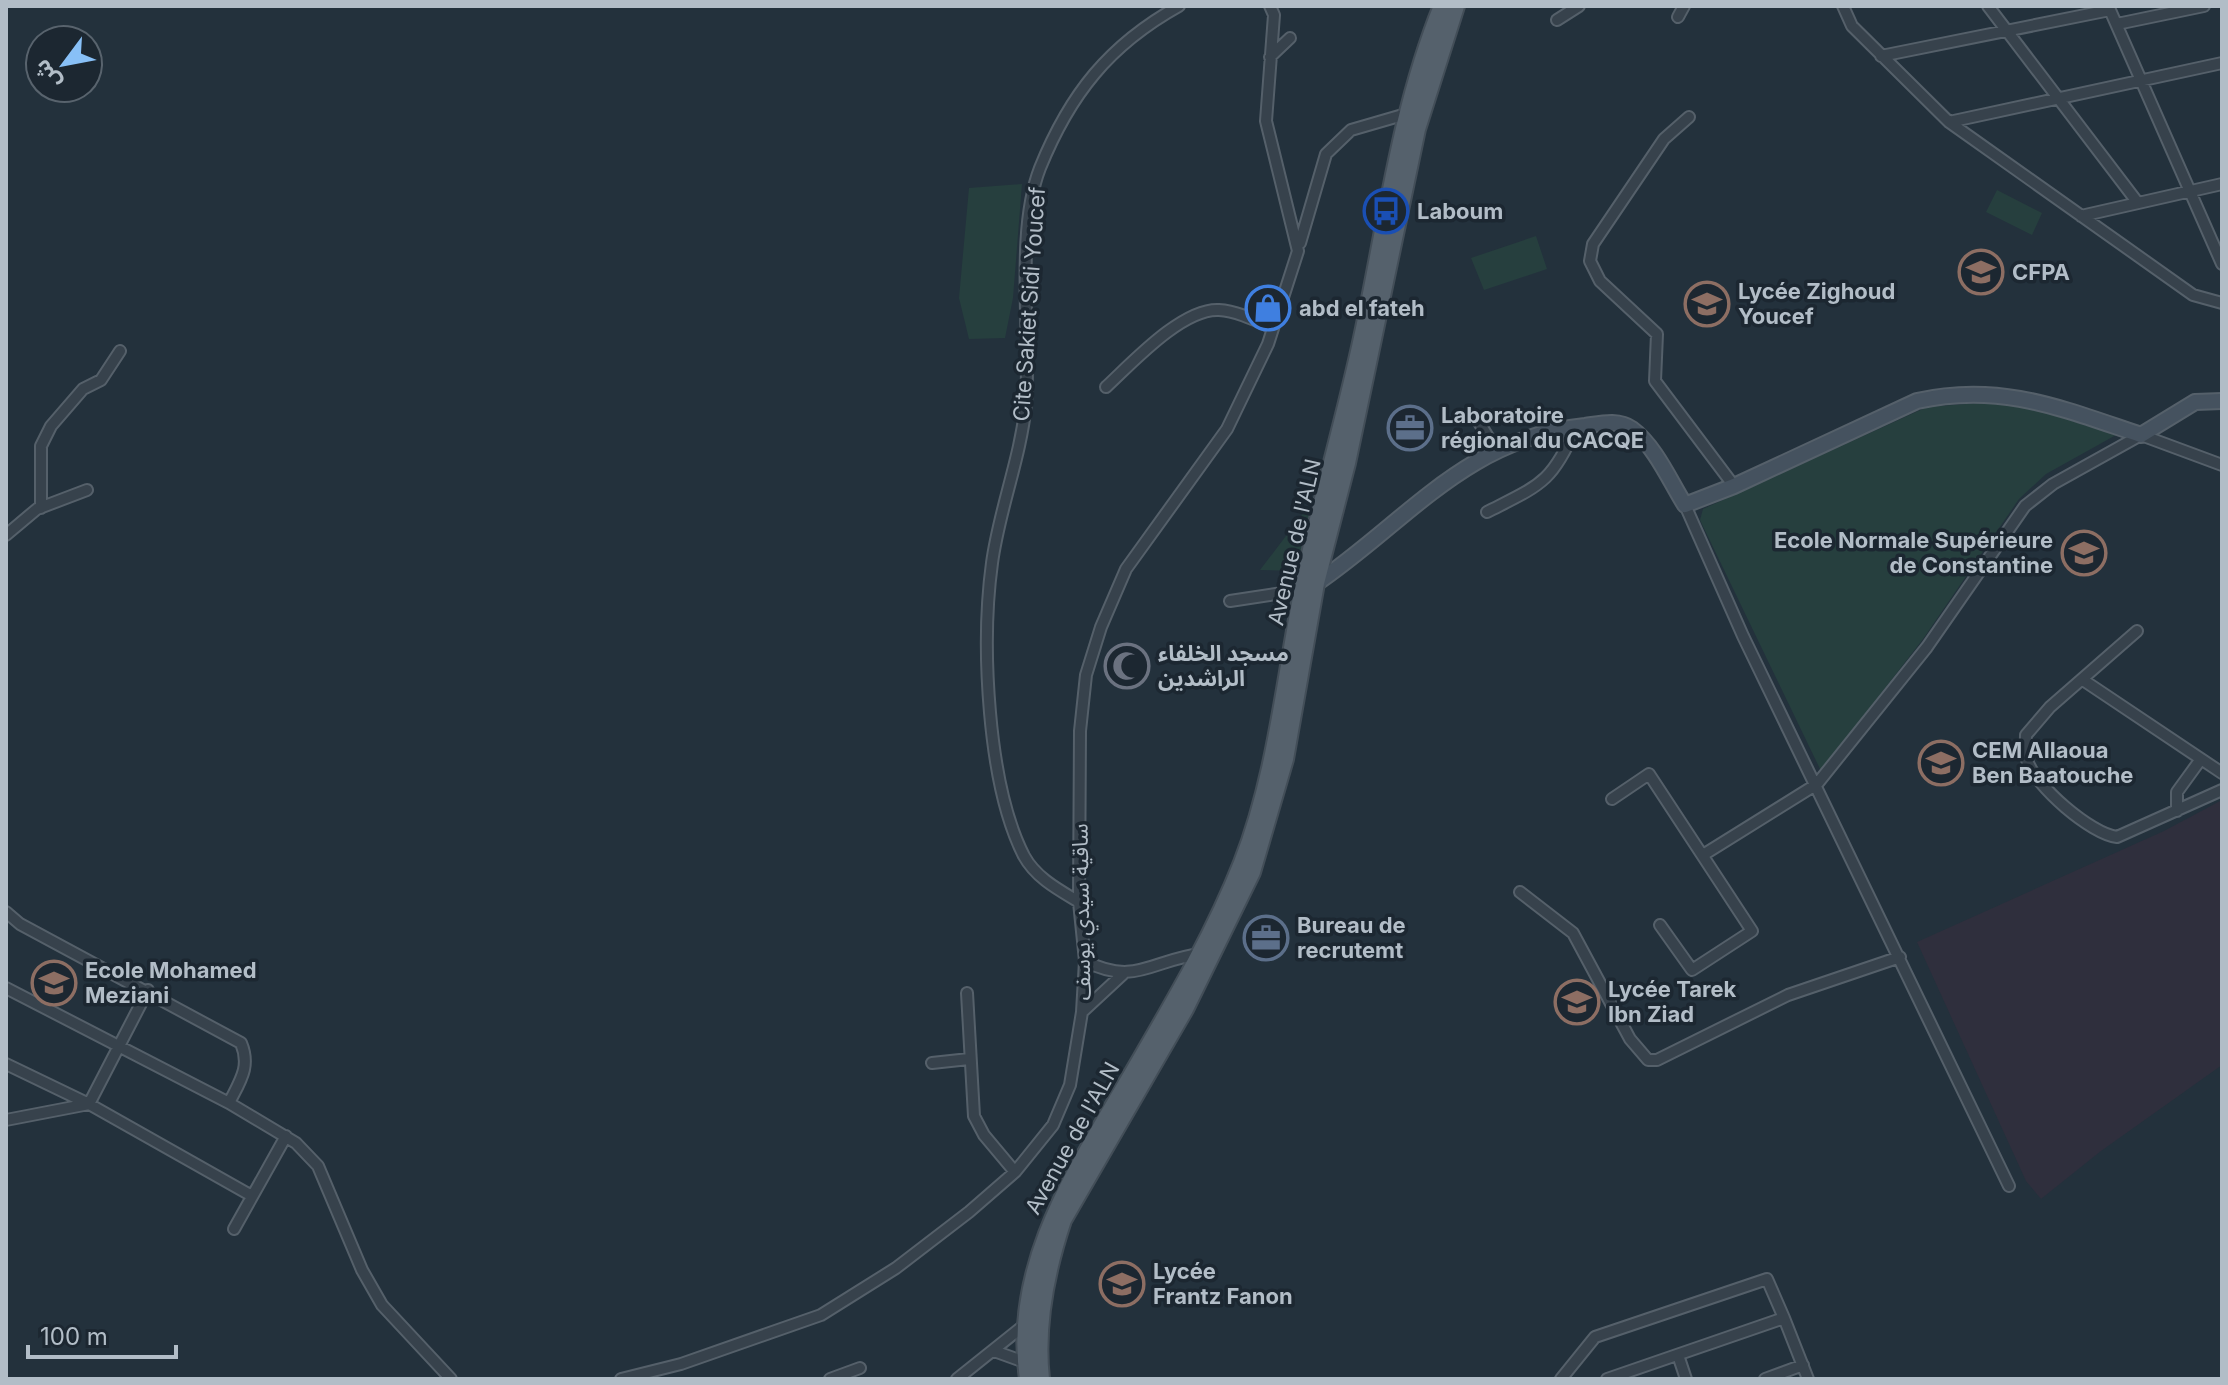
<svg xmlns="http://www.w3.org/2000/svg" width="2228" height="1385" viewBox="0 0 2228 1385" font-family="Inter,'Noto Sans Arabic',sans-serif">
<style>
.medical{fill:#2f2f3d}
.green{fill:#263f3e}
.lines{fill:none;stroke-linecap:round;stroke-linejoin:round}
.minor-casing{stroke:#55606a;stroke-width:14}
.secondary-casing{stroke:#55606a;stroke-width:18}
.primary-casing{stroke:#434e58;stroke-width:20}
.minor{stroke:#37424c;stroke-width:10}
.secondary{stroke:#45525f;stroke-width:14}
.primary{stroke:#55616c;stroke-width:16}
.labels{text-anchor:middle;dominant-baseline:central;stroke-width:7;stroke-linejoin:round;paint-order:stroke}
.poi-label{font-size:22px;font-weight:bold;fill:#b2bdc7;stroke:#1c2731;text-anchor:start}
.street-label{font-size:22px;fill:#b2bdc7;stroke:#1c2731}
</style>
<rect width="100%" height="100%" fill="#23313c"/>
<!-- medical -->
<path class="medical" d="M2222 800V1065L2101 1151 2041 1199 2026 1181 1917 942 2164 831Z"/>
<!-- green -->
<path class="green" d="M1022 184 1013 298 1005 338 969 339 959 298 969 188Z
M1997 190 2042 213 2032 235 1986 212Z
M1536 236 1547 269 1484 290 1471 258Z
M1992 402 2041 411 2116 435 2046 474 2019 499 1923 639 1821 771 1700 520 1703 509 1927 407Z
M1305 511 1313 512 1298 571 1260 570Z"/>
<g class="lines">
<!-- minor casing -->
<g class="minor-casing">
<path id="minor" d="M1843 6 1852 26 1949 122 2193 295 2222 303
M1988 6 2138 203
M1678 17 1684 6
M1557 20 1579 6
M2117 24 2204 6
M1881 56 2110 10 2222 264
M1270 57 1290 38
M1689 117 1664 139 1593 244 1590 261 1600 281 1657 334 1655 381 1734 486
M1949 122 2222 63
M2081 216 2222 184
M1300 243 1326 154 1351 130 1413 112
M1106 387C1131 364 1182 308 1219 310 1237 311 1257 321 1273 328
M1477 419 1496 450
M1685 505 1743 636 2009 1186
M41 508V446L51 426 83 389 101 380 120 351
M1487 512C1540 485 1552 483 1576 427
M6 535 37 509 87 490
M1230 601 1302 590
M2137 631 2050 707 2026 735C2026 743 2024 752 2027 760 2035 786 2091 834 2117 837L2222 790
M2083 680 2222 773
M1612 799 1649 774 1752 931 1692 970 1660 925
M2177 811V792L2201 759
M1703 855 1817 784 1927 647 2025 506 2053 484 2141 435 2222 465
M1520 892 1573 933 1630 1039 1648 1060H1657L1788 995 1900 957
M1079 902C1059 890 1036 878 1024 856 987 784 981 643 992 563 999 510 1021 457 1026 403 1031 334 1015 232 1040 168 1070 94 1109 45 1179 6
M6 912 20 924 241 1043C251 1067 240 1081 229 1103
M1085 961C1136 987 1153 959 1201 954
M6 988 229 1103 296 1143 318 1166 362 1270 382 1305 451 1379
M967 993 974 1116 984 1135 1015 1172
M1082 1012 1123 974
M932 1063 969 1059
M6 1064 89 1104 252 1196
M6 1120 89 1104 148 990
M234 1229 286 1136
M994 1351 1030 1364
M1678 1355 1686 1379
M621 1379 681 1364 821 1315 896 1268 969 1212 1015 1172 1053 1125 1070 1085 1082 1012 1085 961 1079 902 1080 731 1086 675 1101 627 1126 569 1227 429 1268 344 1298 251 1266 121 1274 15 1270 6
M830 1379 860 1368
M957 1379 1027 1323
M1561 1379 1595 1337 1767 1279 1784 1318
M1607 1379 1784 1318 1808 1379
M1765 1379 1803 1365"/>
</g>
<!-- secondary casing -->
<g class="secondary-casing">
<path id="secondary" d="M1314 585C1406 523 1465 438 1585 426 1600 424 1618 419 1632 429 1655 446 1670 481 1685 505L1734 486 1917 401C2001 382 2063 409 2141 435L2195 402 2222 401"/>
</g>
<!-- primary casing -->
<g class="primary-casing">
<path id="primary" d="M1028 1379C1011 1265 1077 1169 1131 1076 1171 1007 1213 937 1242 863 1276 776 1284 683 1302 593 1318 507 1344 423 1362 338 1386 227 1399 112 1442 6
M1041 1379C1035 1325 1046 1271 1063 1220L1185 1009 1252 872 1285 759 1316 583 1347 463 1417 129 1456 6"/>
</g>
<!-- minor -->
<use href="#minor" class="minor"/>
<!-- secondary -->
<use href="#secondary" class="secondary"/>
<!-- primary -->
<use href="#primary" class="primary"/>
</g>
<!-- icons -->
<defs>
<g id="bus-ring" transform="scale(2.3)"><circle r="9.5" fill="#1c2731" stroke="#1a4fb4" stroke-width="1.5"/><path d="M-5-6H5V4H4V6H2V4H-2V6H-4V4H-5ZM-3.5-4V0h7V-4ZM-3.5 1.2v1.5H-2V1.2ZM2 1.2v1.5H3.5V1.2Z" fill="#1a4fb4"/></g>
<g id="university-ring" transform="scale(2.3)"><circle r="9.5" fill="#1c2731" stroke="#8d6e63" stroke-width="1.5"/><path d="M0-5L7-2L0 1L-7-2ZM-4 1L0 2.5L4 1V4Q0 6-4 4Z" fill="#8d6e63"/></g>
<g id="school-ring" transform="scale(2.3)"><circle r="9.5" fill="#1c2731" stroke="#8d6e63" stroke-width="1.5"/><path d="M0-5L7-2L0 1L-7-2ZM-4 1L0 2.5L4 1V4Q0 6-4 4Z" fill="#8d6e63"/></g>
<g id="shop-ring" transform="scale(2.3)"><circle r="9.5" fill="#1c2731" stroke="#3f7fe0" stroke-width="1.5"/><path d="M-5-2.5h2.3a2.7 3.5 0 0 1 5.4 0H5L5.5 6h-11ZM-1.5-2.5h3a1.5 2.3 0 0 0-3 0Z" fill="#3f7fe0"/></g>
<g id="office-ring" transform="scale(2.3)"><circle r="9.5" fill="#1c2731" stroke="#5c6f8a" stroke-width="1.5"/><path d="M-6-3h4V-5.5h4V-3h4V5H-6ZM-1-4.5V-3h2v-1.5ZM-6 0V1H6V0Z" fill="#5c6f8a"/></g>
<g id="mosque-ring" transform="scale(2.3)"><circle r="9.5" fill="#1c2731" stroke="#6b7280" stroke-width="1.5"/><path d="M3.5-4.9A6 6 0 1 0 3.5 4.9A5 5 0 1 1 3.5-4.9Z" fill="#6b7280"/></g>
</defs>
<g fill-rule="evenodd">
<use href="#bus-ring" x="1386" y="211"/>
<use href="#university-ring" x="1981" y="272"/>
<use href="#school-ring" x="1707" y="304"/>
<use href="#shop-ring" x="1268" y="308"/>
<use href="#office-ring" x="1410" y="428"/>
<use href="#university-ring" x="2084" y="553"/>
<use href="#mosque-ring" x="1127" y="666"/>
<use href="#school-ring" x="1941" y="763"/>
<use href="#office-ring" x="1266" y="938"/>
<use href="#school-ring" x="54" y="983"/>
<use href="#school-ring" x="1577" y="1002"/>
<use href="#school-ring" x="1122" y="1284"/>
</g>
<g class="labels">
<!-- poi labels -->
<g class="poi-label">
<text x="1417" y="211">Laboum</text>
<text x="2012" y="272">CFPA</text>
<text x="1738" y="291">Lycée Zighoud<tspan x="1738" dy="25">Youcef</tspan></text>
<text x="1299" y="308">abd el fateh</text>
<text x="1441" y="415">Laboratoire<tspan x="1441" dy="25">régional du CACQE</tspan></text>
<text x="2053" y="540" text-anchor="end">Ecole Normale Supérieure<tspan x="2053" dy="25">de Constantine</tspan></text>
<text x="1158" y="653">مسجد الخلفاء<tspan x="1158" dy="25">الراشدين</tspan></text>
<text x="1972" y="750">CEM Allaoua<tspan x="1972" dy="25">Ben Baatouche</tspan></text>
<text x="1297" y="925">Bureau de<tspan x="1297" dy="25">recrutemt</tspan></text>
<text x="85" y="970">Ecole Mohamed<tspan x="85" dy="25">Meziani</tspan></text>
<text x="1608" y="989">Lycée Tarek<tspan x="1608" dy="25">Ibn Ziad</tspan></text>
<text x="1153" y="1271">Lycée<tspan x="1153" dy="25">Frantz Fanon</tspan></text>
</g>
<!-- street labels -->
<g class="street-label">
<text transform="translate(1029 304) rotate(-86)">Cite Sakiet Sidi Youcef</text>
<text transform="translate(1294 542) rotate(-77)">Avenue de l'ALN</text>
<text transform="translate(1081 912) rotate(-91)">ساقية سيدي يوسف</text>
<text transform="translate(1072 1138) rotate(-61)">Avenue de l'ALN</text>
</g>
</g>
<!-- border -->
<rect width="2228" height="1385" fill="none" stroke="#b2bdc7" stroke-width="16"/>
<!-- north arrow -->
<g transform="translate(64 64) rotate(238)"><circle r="38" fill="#1c2731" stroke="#58636d" stroke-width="2"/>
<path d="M0-6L14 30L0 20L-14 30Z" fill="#88c0f7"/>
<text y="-12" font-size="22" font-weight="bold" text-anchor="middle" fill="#b2bdc7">ش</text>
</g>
<!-- scale -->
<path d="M28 1345v12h148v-12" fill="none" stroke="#b2bdc7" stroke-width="4"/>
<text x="40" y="1345" font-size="24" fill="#b2bdc7" stroke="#1c2731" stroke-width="6" paint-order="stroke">100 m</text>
</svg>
